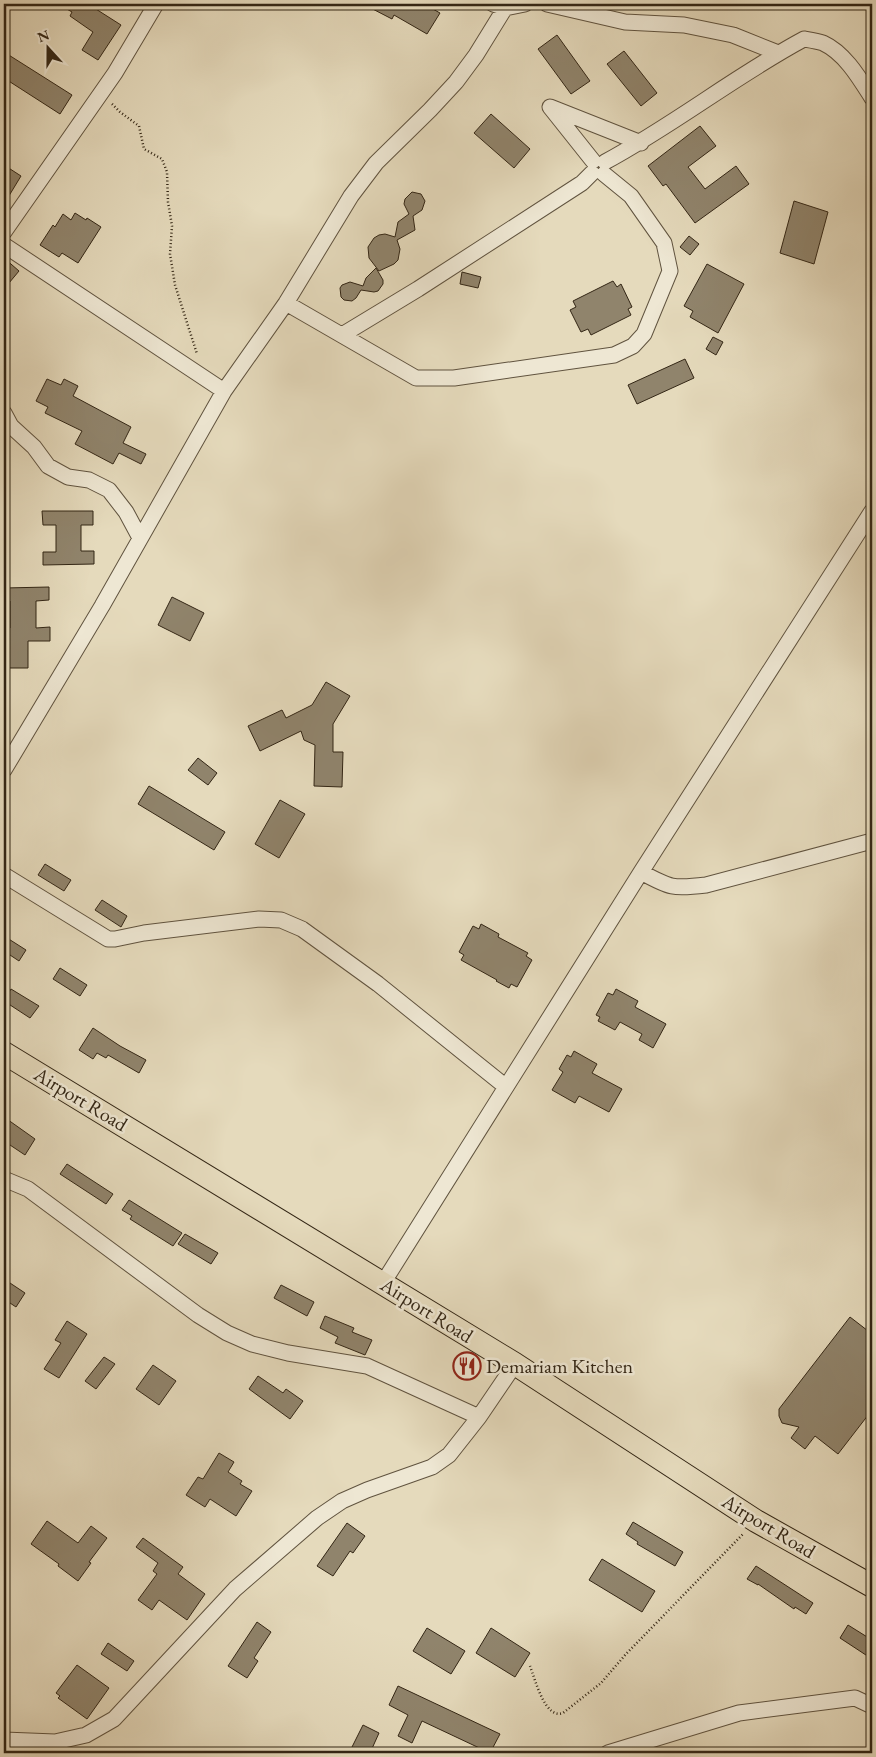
<svg xmlns="http://www.w3.org/2000/svg" width="876" height="1757" viewBox="0 0 876 1757" font-family="'EB Garamond',serif">
<style>
.building{fill:#90846c;stroke:#332615}
.lines{fill:none;stroke-linecap:round;stroke-linejoin:round}
.minor-casing{stroke:#60533f;stroke-width:17}
.highway-casing{stroke:#332615;stroke-width:24}
.path{stroke:#332615;stroke-width:2.5;stroke-dasharray:1 2.5;stroke-linecap:butt}
.minor{stroke:#eee7d3;stroke-width:15}
.highway{stroke:#e5dabc;stroke-width:22}
.labels{text-anchor:middle;dominant-baseline:central;stroke-width:5;stroke-linejoin:round;paint-order:stroke}
.street-label{font-size:20px;fill:#332615;stroke:#eee7d3}
.poi-label{font-size:20px;fill:#332615;stroke:#eee7d3;text-anchor:start}
</style>
<rect width="100%" height="100%" fill="#e5dabc"/>
<filter id="stains"><feTurbulence type="fractalNoise" baseFrequency=".004" numOctaves="4"/><feColorMatrix values="0 0 0 0 .2 0 0 0 0 .09 0 0 0 0 .02 0 0 0 .5 -.17"/></filter>
<radialGradient id="worn" r=".72"><stop offset=".6" stop-color="#630" stop-opacity="0"/><stop offset="1" stop-color="#630" stop-opacity=".3"/></radialGradient>
<!-- building -->
<path class="building" d="M58 4H88L121 25 98 60 82 50 93 32 70 16 72 12Z
M363 4H424L440 13 427 34 394 15 392 19Z
M557 35 590 81 571 94 538 49Z
M624 51 657 93 641 106 607 64Z
M4 52 72 95 60 114 4 78Z
M491 114 530 149 514 168 474 133Z
M700 126 716 146 688 167 705 189 736 166 749 184 695 223 666 184 663 186 648 166Z
M4 165 21 176 4 204Z
M412 192 421 194 425 201 422 210 413 216 415 230 397 240 400 249 398 260 394 264 379 271 369 258 368 247 374 238 379 235 385 234 395 237 398 222 409 214 404 204 405 199Z
M794 201 828 212 814 264 780 253Z
M75 213 86 220 87 218 101 227 78 263 62 253 59 257 40 245 53 225 55 227 63 214 71 220Z
M689 236 699 244 690 255 680 247Z
M4 258 19 271 4 289Z
M707 264 744 284 718 333 690 317 693 311 684 306Z
M376 268 383 280V284L378 291 374 292 361 290 356 298 352 301 344 300 341 297 340 288 342 285 350 282 363 286 366 278Z
M462 272 481 277 478 288 460 284Z
M613 281 617 287 621 284 632 307 628 309 631 315 591 335 588 329 581 332 570 310 576 307 573 301Z
M713 337 723 342 716 355 706 349Z
M685 359 694 378 637 404 628 385Z
M47 379 61 385 64 379 78 386 73 396 131 427 123 443 146 454 141 464 119 453 113 464 75 444 82 431 45 413 48 407 36 401Z
M42 511H93V525H81V551H94V564L43 565V552H56V525H43Z
M49 587V600L36 601V628L50 627V641H28V668H4V628H10V601H4V588Z
M172 597 204 613 190 641 158 625Z
M326 682 350 696 333 724V752H343L342 787 314 786 315 745 304 740 301 731 260 751 248 726 282 710 286 718 312 705Z
M198 758 217 773 208 785 188 770Z
M149 786 225 832 214 850 138 804Z
M280 800 305 814 279 858 255 844Z
M45 864 71 880 64 891 38 875Z
M102 900 127 916 121 927 95 910Z
M481 924 499 934 498 937 528 953 526 956 532 960 517 987 511 984 509 988 496 981 497 980 461 960 464 955 459 952 473 926 479 929Z
M4 936 26 950 19 961 4 951Z
M60 968 87 985 80 996 53 979Z
M11 989 39 1006 30 1018 4 1001Z
M616 989 638 1001 635 1007 666 1024 653 1048 639 1040 642 1034 620 1022 615 1030 598 1021 600 1017 596 1015 608 993 613 995Z
M93 1028 120 1046 146 1060 139 1073 108 1055 106 1058 97 1053 93 1059 79 1050Z
M574 1051 597 1064 592 1073 622 1089 609 1112 579 1096 575 1103 552 1090 563 1072 559 1069 567 1055 571 1057Z
M4 1117 35 1139 25 1155 4 1141Z
M67 1164 113 1194 106 1204 60 1174Z
M129 1200 182 1233 173 1246 130 1219 132 1216 122 1210Z
M185 1234 218 1253 211 1264 178 1244Z
M4 1279 25 1293 16 1307 4 1299Z
M281 1285 314 1302 307 1316 274 1298Z
M325 1316 354 1328 352 1332 372 1340 365 1355 335 1343 338 1337 320 1328Z
M850 1317 872 1334V1410L838 1454 815 1436 805 1449 791 1438 799 1427 782 1423 779 1416V1409Z
M67 1321 87 1334 59 1378 44 1369 61 1343 55 1340Z
M104 1357 115 1364 96 1389 85 1381Z
M153 1365 176 1381 159 1405 136 1389Z
M258 1376 283 1393 286 1389 303 1401 290 1419 249 1389Z
M219 1453 234 1462 228 1472 242 1481 240 1484 252 1491 236 1516 210 1499 205 1507 186 1495 198 1477 203 1479Z
M47 1521 78 1543 91 1526 107 1538 89 1562 91 1563 78 1581 58 1566 59 1564 31 1544Z
M633 1522 683 1552 675 1566 637 1544 638 1542 626 1534Z
M347 1523 365 1536 353 1553 350 1551 333 1576 317 1566Z
M143 1538 183 1567 178 1574 205 1594 187 1620 159 1600 152 1610 138 1600 157 1574 153 1571 158 1563 136 1547Z
M602 1559 655 1591 642 1612 589 1580Z
M756 1566 813 1603 806 1614 795 1607 794 1609 758 1584V1585L747 1579Z
M257 1622 271 1632 254 1658 258 1661 247 1678 228 1666Z
M848 1625 872 1640V1659L840 1638Z
M427 1628 465 1651 451 1674 413 1651Z
M491 1628 530 1653 515 1677 476 1653Z
M108 1643 134 1661 127 1671 101 1654Z
M77 1665 109 1688 87 1719 58 1698 60 1696 56 1693Z
M398 1686 500 1734 490 1753 422 1721 412 1743 398 1736 408 1715 389 1705Z
M363 1725 379 1733 370 1753H349Z"/>
<g class="lines">
<!-- minor casing -->
<g class="minor-casing">
<path id="minor" d="M547 4 625 22 684 25 733 35 778 53
M505 8 525 4
M593 161 550 107 641 143
M605 162C674 125 735 76 804 39 810 40 817 41 823 43 845 53 860 79 872 98
M4 232 115 73 156 4
M4 245 224 391
M286 303 416 378H454L614 355 633 346 644 334 670 271 664 243 631 196 604 174
M342 335 418 289 582 183 592 173
M4 413 11 426 34 447 48 466 68 477 89 480 109 490 126 512 140 538
M4 770 102 606 224 391 286 303 351 196 376 163 430 110 456 82 476 55 505 8 493 4
M641 872C670 888 673 889 706 885L872 841
M4 875 108 939H115L144 933 259 919 281 920 302 929 378 984 506 1087
M4 1179 28 1189 198 1315 227 1333 252 1344 288 1353 367 1366 479 1417
M383 1283 641 872 872 511
M4 1740 55 1742 86 1735 114 1719 235 1589 317 1518 342 1501 367 1490 432 1467 449 1455 479 1417 515 1364
M608 1753 739 1713 855 1698 872 1706"/>
</g>
<!-- highway casing -->
<g class="highway-casing">
<path id="highway" d="M4 1053 515 1364 756 1521 872 1586"/>
</g>
<!-- path -->
<path class="path" d="M112 104 120 112 139 126 144 149 162 159 167 172 168 202 172 226 170 254 175 285 197 354
M530 1666C535 1679 545 1720 563 1713L601 1683 626 1654 743 1534"/>
<!-- minor -->
<use href="#minor" class="minor"/>
<!-- highway -->
<use href="#highway" class="highway"/>
</g>
<!-- icons -->
<defs>
<g id="restaurant-ring" transform="scale(1.4375)"><circle r="9.5" fill="#eee7d3" stroke="#8f2418" stroke-width="1.5"/><path d="M-5-6h1v4h1v-4h1v4h1v-4h1v5L-1.5 .5V6h-2V.5L-5-1ZM5-6V6H3V1.5H1.5Q1.5-4 5-6Z" fill="#8f2418"/></g>
</defs>
<g fill-rule="evenodd">
<use href="#restaurant-ring" x="467" y="1366"/>
</g>
<g class="labels">
<!-- street labels -->
<g class="street-label">
<text transform="translate(81 1099) rotate(31)">Airport Road</text>
<text transform="translate(427 1310) rotate(32)">Airport Road</text>
<text transform="translate(769 1526) rotate(31)">Airport Road</text>
</g>
<!-- poi labels -->
<g class="poi-label">
<text x="486" y="1366">Demariam Kitchen</text>
</g>
</g>
<!-- margin -->
<rect width="876" height="1757" fill="none" stroke="#e5dabc" stroke-width="20"/>
<rect x="5" y="5" width="866" height="1747" fill="none" stroke="#332615" stroke-width="2.5"/>
<rect x="10" y="10" width="856" height="1737" fill="none" stroke="#332615"/>
<!-- north arrow -->
<g transform="translate(48 48) rotate(339)" stroke="#eee7d3" stroke-width="4" paint-order="stroke">
<path d="M0-4L9 19L0 12L-9 19Z" fill="#332615"/>
<text y="-8" font-size="14" font-weight="bold" text-anchor="middle" fill="#332615">N</text>
</g>
<rect width="100%" height="100%" filter="url(#stains)"/>
<rect width="100%" height="100%" fill="url(#worn)"/>
</svg>
